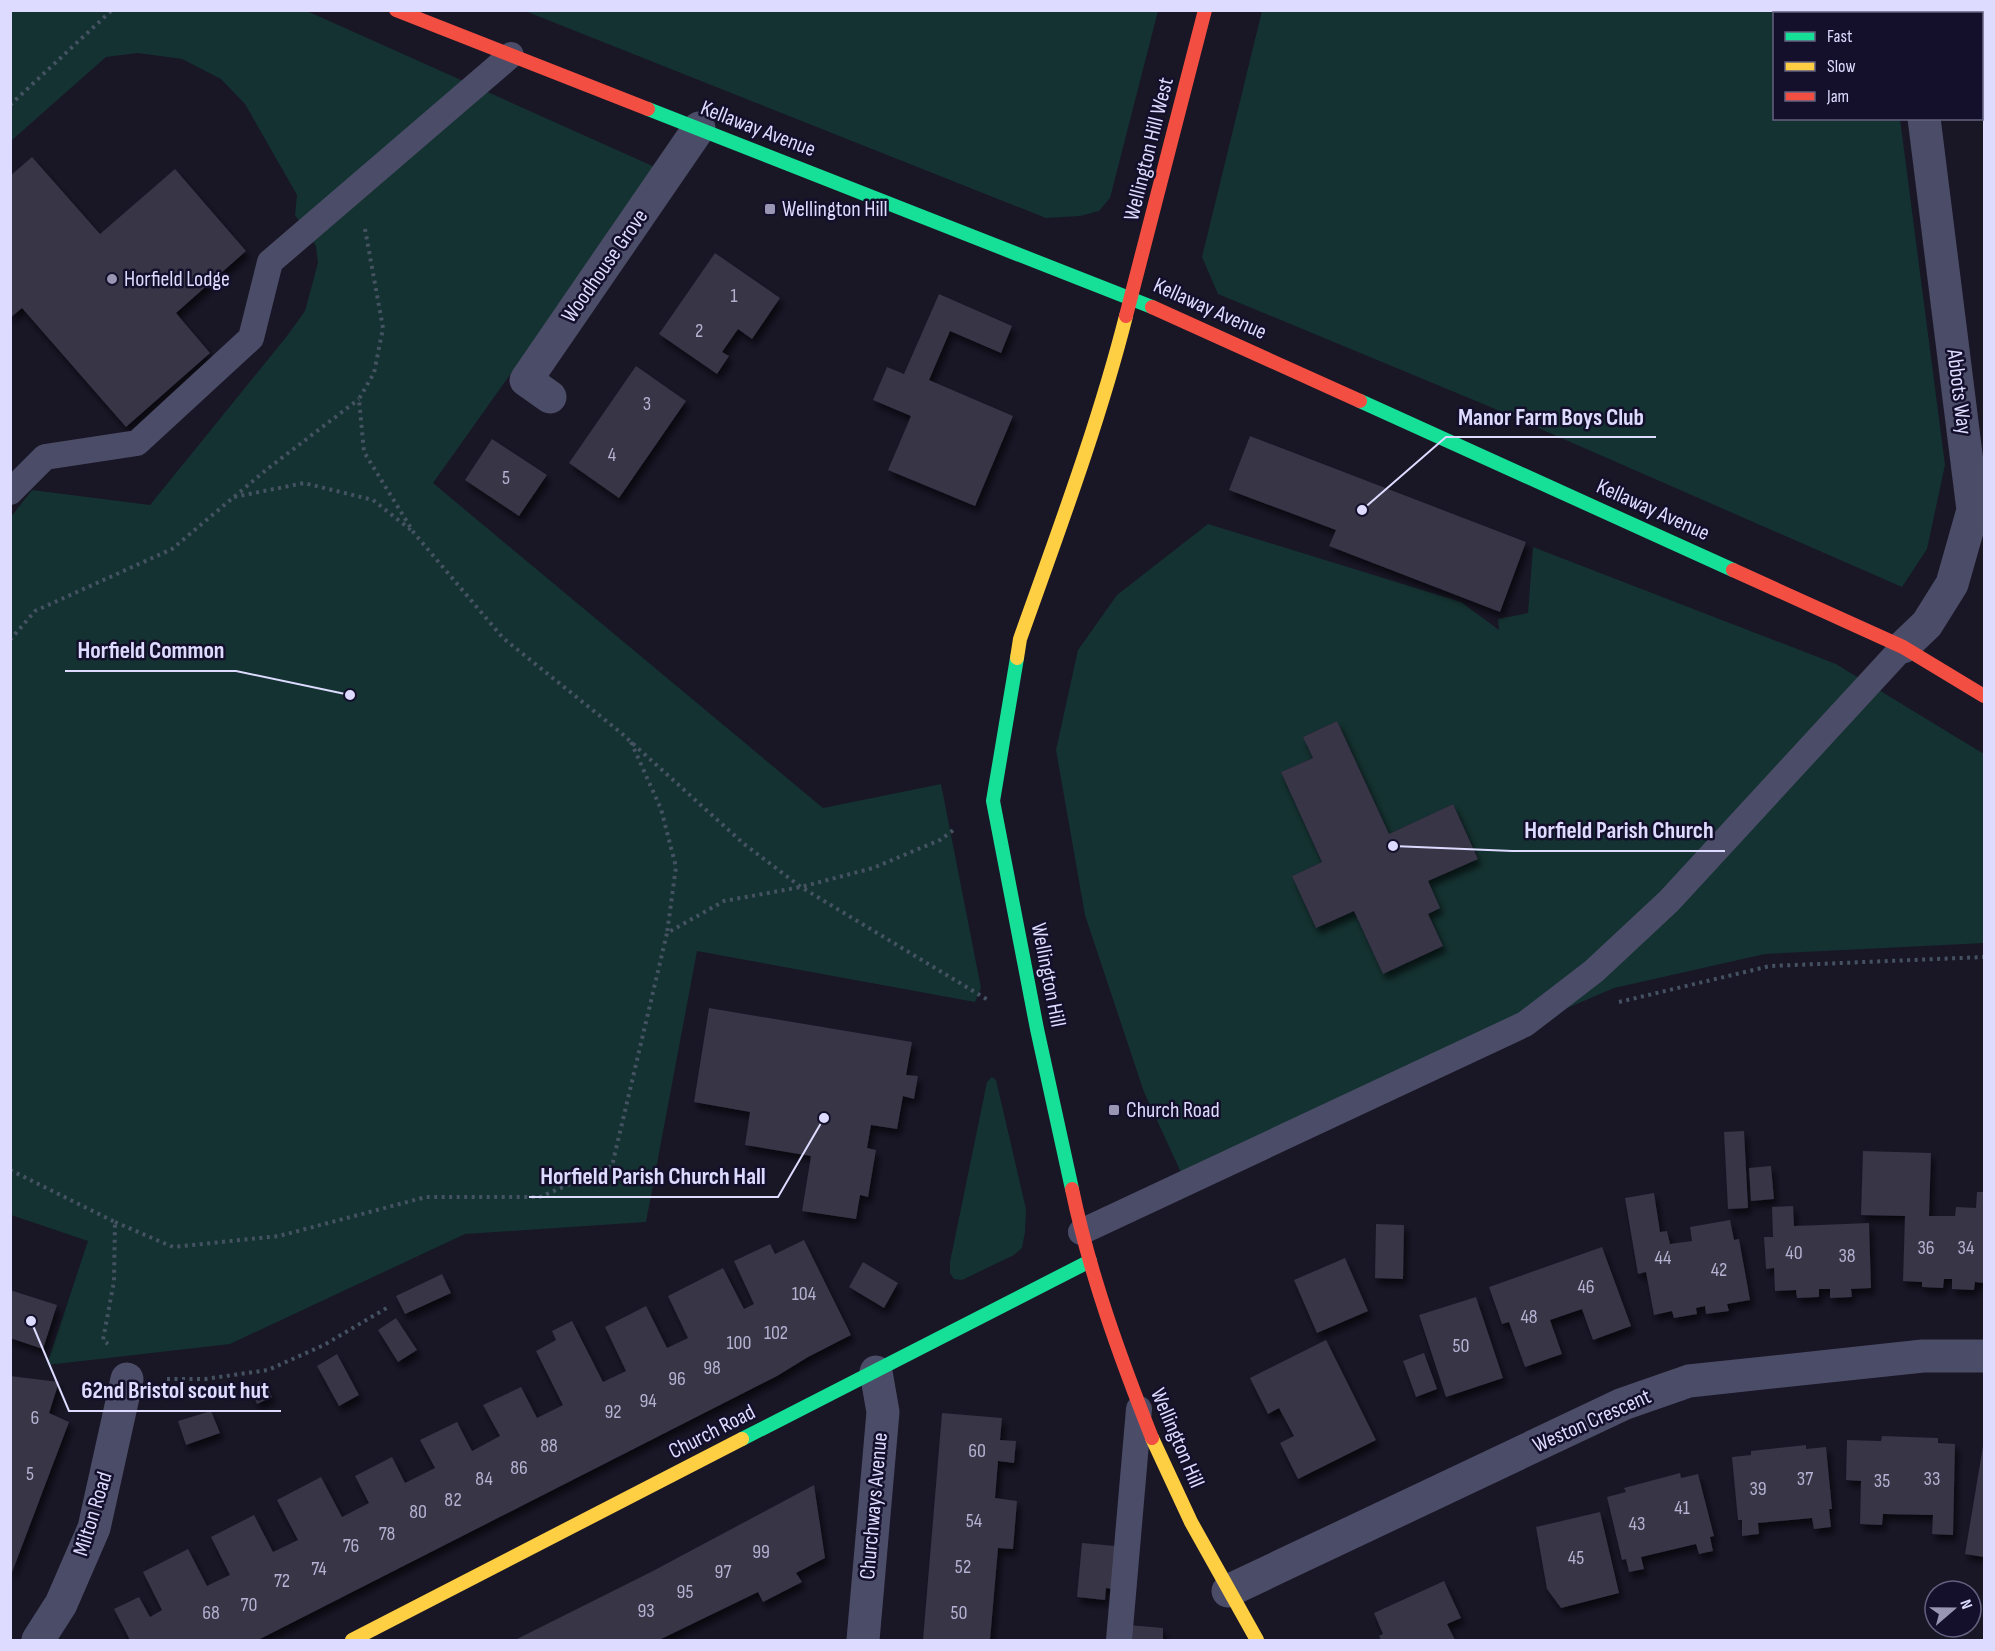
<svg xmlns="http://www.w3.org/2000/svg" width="1995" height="1651" viewBox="0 0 1995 1651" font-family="'Sofia Sans Condensed',sans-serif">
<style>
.green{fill:#143231;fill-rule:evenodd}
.building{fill:#373447;filter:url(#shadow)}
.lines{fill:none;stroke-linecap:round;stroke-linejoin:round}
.path{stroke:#445262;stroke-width:4;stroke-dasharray:3 4.5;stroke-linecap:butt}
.lane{stroke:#4b4c67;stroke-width:26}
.street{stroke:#4b4c67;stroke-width:33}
.fast{stroke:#16e098;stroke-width:14}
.slow{stroke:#ffcf43;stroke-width:14}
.jam{stroke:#f24e42;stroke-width:14}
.poi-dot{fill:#9896b3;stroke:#14102c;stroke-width:2}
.labels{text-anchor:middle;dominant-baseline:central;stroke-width:5;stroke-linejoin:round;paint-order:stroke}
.number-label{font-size:20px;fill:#b4b1d1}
.street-label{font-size:22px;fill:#dddbff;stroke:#14102c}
.poi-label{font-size:22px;fill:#dddbff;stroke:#14102c;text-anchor:start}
.leader{fill:none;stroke:#dddbff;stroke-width:2}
.callout-dot{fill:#dddbff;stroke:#14102c;stroke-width:2}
.callout-label{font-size:24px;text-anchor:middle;font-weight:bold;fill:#dddbff;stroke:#14102c;stroke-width:5;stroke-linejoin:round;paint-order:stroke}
</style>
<defs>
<filter id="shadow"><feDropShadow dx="3.5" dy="6" stdDeviation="3" flood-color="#0009"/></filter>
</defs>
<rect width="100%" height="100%" fill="#191626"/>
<!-- green -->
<path class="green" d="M11 11H307L657 168 433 483 823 808 941 784 981 988 975 1002 697 951 646 1222 465 1234 230 1344 47 1365 88 1241 11 1215 10 518 32 490 150 505 287 336 305 311 318 263 316 246 295 215 297 195 245 104 221 79 182 59 138 53 106 57 11 141Z
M525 11H1158L1110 198 1099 211 1080 216 1046 218Z
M1262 11H1886V13L1774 14V118L1900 119 1945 465 1927 549 1902 587 1488 406 1218 294 1202 257Z
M1208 524 1461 602 1499 630 1498 619 1528 613 1533 547 1836 664 1984 754V943L1765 954 1614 988 1360 1097 1190 1192 1144 1092 1085 915 1056 750 1078 650 1117 595ZM1337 721 1389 834 1453 804 1478 858 1428 881V914L1443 946 1383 973 1354 911 1316 928 1292 876 1322 862 1281 772 1313 758 1303 737Z
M992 1077 996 1080 1026 1209 1025 1232 1022 1248 1014 1255 962 1280 954 1279 950 1273V1262L987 1082Z"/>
<!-- building -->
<path class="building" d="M32 157 100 234 175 169 246 251 176 313 210 353 126 427 22 308 10 318V176Z
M715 253 780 298 752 339 738 329 722 352 729 356 717 374 659 334Z
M939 294 1012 326 1001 353 950 331 929 380 1013 416 975 506 888 470 911 416 873 400 887 367 904 374Z
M636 366 686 401 619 498 569 463Z
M1250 436 1526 542 1500 612 1329 546 1336 530 1229 490Z
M492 439 547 475 519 516 465 480Z
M1337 721 1389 834 1453 804 1478 859 1428 881 1440 908 1428 914 1443 946 1383 974 1354 911 1316 928 1292 876 1322 862 1281 772 1313 758 1303 737Z
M709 1008 912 1042 906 1075 918 1076 914 1099 903 1096 897 1129 871 1125 867 1148 876 1150 868 1197 860 1195 856 1219 802 1211 811 1156 745 1145 750 1112 694 1102Z
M1744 1131 1748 1208 1728 1209 1724 1132Z
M1863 1151 1931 1153 1929 1216H1955L1956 1207 1976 1208 1977 1192H1984V1283L1975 1282 1974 1290 1952 1289V1279H1944L1943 1288 1922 1287V1282L1903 1281 1905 1216 1861 1215Z
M1771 1166 1774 1199 1751 1201 1749 1168Z
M1654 1193 1660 1232 1667 1231 1670 1244 1692 1241 1690 1227 1730 1220 1734 1240 1739 1239 1750 1300 1727 1304 1729 1311 1706 1314 1705 1306 1696 1308 1697 1314 1674 1318 1672 1311 1654 1315 1646 1272 1638 1274 1625 1198Z
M1793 1206 1794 1226 1869 1223 1871 1288 1851 1289 1852 1297 1830 1298V1289H1819V1297L1797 1298 1796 1290 1775 1291 1774 1268 1766 1269 1764 1237H1773L1772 1207Z
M1376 1224 1404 1225 1403 1279 1375 1278Z
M804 1240 851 1335 808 1357 777 1376 258 1640H130L114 1609 139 1597 150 1617 162 1610 143 1572 188 1549 207 1586 215 1582 230 1575 211 1537 254 1515 273 1552 298 1540 277 1500 321 1477 342 1517 369 1503 355 1476 392 1457 405 1483 435 1468 420 1440 457 1422 472 1451 500 1436 483 1405 521 1387 537 1418 563 1405 536 1351 556 1340 552 1331 572 1321 603 1382 626 1371 605 1327 646 1306 667 1348 688 1338 668 1296 723 1268 744 1309 754 1304 734 1261 770 1244 775 1254Z
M1602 1247 1631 1326 1593 1340 1582 1309 1550 1320 1562 1354 1525 1367 1509 1322 1502 1324 1489 1287Z
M1345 1258 1368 1311 1317 1333 1294 1280Z
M863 1262 898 1283 884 1308 849 1287Z
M442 1274 451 1293 405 1314 396 1296Z
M10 1290 57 1305 43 1349 10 1338Z
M1476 1297 1503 1378 1446 1397 1419 1315Z
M396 1318 417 1350 398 1362 378 1330Z
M1326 1340 1376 1440 1298 1479 1280 1443 1294 1436 1279 1408 1268 1414 1250 1378Z
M1424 1353 1437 1389 1416 1397 1403 1361Z
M337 1354 359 1395 339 1406 317 1366Z
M10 1376 59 1382 49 1413 69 1422 11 1575Z
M264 1381 272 1397 257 1404 250 1387Z
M211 1411 220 1433 186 1445 178 1421Z
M942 1413 1002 1418 1000 1440 1016 1441 1014 1463 998 1461 995 1498 1017 1501 1013 1549 998 1548 990 1640H923Z
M1882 1436 1938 1438V1443L1955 1444 1953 1535 1932 1534 1933 1515 1883 1514 1882 1525 1860 1524 1861 1481 1846 1480 1847 1440 1881 1441Z
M1806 1445V1449L1826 1447 1832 1509H1829L1831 1527 1814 1529 1812 1518 1758 1523 1759 1534 1742 1536V1520H1738L1732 1457 1751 1455V1451Z
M1983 1446H1984V1557L1965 1554Z
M1680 1473 1681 1478 1698 1474 1714 1536 1710 1537 1713 1551 1699 1554 1696 1544 1641 1557 1644 1569 1629 1572 1626 1559 1622 1560 1607 1497 1626 1492 1624 1488Z
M814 1485 825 1558 796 1573 802 1582 763 1602 758 1592 659 1640H515L651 1572Z
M1600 1512 1619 1593 1561 1608 1547 1589 1536 1527Z
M1082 1543 1116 1546 1112 1589 1106 1588 1105 1600 1077 1597Z
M1444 1581 1461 1618 1447 1624 1455 1640H1381L1379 1636 1383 1634 1374 1613Z
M1128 1625 1163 1628V1640H1127Z"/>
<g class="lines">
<!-- path -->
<path class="path" d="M10 105 112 10
M365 229 383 328 374 373 359 399 364 452 414 533 503 638 620 732 744 844 801 887 988 1000
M234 497 304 483 373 500 411 530
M10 640 35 611 172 549 266 470 359 399
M631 742 661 809 676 867 667 933
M1619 1002 1770 966 1984 957
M10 1170 115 1222 114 1281 103 1340 108 1344
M115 1222 173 1247 279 1236 426 1197H540L612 1166 667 933 724 901 801 887 873 868 940 840 956 828
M167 1379H205L268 1370 324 1345 390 1306"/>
<!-- lane -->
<path class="lane" d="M10 492 45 457 137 443 251 338 270 262 511 55
M1081 1232 1525 1024 1594 971 1669 901 1903 647
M1119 1640 1139 1409"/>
<!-- street -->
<path class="street" d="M1911 10V14
M550 397 526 380 699 128
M1903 647 1927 624 1952 584 1973 510 1924 118
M1228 1591 1623 1404 1689 1381 1923 1356H1984
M38 1640 61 1604 94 1528 127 1379
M863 1640 883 1412 876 1372"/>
<!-- fast -->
<path class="fast" d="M648 109 1152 307
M1360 401 1733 570
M1017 658 993 801 1037 1029 1072 1189
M742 1439 1090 1261"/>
<!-- slow -->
<path class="slow" d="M1017 658 1020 639C1058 532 1098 426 1126 316
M1152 1438 1191 1522 1257 1640
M352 1640 742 1439"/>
<!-- jam -->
<path class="jam" d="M396 10 648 109
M1152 307 1360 401
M1126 316 1205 10
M1733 570 1903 647 1984 696
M1072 1189C1090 1275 1120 1357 1152 1438"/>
</g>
<!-- markers -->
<g class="poi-dot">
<rect x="764" y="203" width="12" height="12" rx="3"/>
<circle cx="112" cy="279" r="6"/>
<rect x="1108" y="1104" width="12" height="12" rx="3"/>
</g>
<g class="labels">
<!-- number labels -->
<g class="number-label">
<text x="734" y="296">1</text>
<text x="699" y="331">2</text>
<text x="647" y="404">3</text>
<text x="612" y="455">4</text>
<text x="506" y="478">5</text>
<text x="1926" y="1248">36</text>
<text x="1966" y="1248">34</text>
<text x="1794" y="1253">40</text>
<text x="1847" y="1256">38</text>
<text x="1663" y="1258">44</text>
<text x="1719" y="1270">42</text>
<text x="1586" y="1287">46</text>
<text x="804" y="1294">104</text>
<text x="1529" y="1317">48</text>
<text x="776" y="1333">102</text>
<text x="739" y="1343">100</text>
<text x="1461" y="1346">50</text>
<text x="712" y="1368">98</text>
<text x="677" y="1379">96</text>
<text x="648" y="1401">94</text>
<text x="613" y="1412">92</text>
<text x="35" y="1418">6</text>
<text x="549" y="1446">88</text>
<text x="977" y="1451">60</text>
<text x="519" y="1468">86</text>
<text x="30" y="1474">5</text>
<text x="484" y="1479">84</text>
<text x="1805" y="1479">37</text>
<text x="1932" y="1479">33</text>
<text x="1882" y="1481">35</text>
<text x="1758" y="1489">39</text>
<text x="453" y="1500">82</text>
<text x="1682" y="1508">41</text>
<text x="418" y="1512">80</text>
<text x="974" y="1521">54</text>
<text x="1637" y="1524">43</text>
<text x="387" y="1534">78</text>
<text x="351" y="1546">76</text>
<text x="761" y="1552">99</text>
<text x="1576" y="1558">45</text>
<text x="963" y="1567">52</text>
<text x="319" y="1569">74</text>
<text x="723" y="1572">97</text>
<text x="282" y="1581">72</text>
<text x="685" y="1592">95</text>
<text x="249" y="1605">70</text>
<text x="646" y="1611">93</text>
<text x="211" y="1613">68</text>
<text x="959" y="1613">50</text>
</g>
<!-- street labels -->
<g class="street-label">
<text transform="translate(758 129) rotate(21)">Kellaway Avenue</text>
<text transform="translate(1149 149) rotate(-76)">Wellington Hill West</text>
<text transform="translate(605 266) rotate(-55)">Woodhouse Grove</text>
<text transform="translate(1210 309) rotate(24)">Kellaway Avenue</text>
<text transform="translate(1959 392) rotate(83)">Abbots Way</text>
<text transform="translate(1653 510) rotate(24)">Kellaway Avenue</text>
<text transform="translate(1048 975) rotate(79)">Wellington Hill</text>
<text transform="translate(1592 1421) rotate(-24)">Weston Crescent</text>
<text transform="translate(712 1432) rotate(-27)">Church Road</text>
<text transform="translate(1177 1438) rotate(67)">Wellington Hill</text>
<text transform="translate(874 1506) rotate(-85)">Churchways Avenue</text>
<text transform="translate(93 1514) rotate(-73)">Milton Road</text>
</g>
<!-- poi labels -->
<g class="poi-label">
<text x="782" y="209">Wellington Hill</text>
<text x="124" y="279">Horfield Lodge</text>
<text x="1126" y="1110">Church Road</text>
</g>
</g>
<!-- callouts -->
<path class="leader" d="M1362 510L1446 437H1656M350 695L236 671H65M1393 846L1512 851H1725M824 1118L778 1197H529M31 1321L69 1411H281"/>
<g class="callout-dot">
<circle cx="1362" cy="510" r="6"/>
<circle cx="350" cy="695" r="6"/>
<circle cx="1393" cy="846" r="6"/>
<circle cx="824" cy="1118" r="6"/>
<circle cx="31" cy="1321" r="6"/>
</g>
<g class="callout-label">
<text x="1551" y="425">Manor Farm Boys Club</text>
<text x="151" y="658">Horfield Common</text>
<text x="1619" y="838">Horfield Parish Church</text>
<text x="653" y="1184">Horfield Parish Church Hall</text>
<text x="175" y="1398">62nd Bristol scout hut</text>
</g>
<!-- border -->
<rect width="1995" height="1651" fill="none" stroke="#dddbff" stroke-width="24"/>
<!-- legend -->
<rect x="1773" y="12" width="210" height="108" fill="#14102c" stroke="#646180" stroke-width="1.5"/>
<rect x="1785" y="32" width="30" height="9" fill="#16e098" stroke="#646180" stroke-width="1.5"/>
<text x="1827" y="42" font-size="18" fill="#dddbff">Fast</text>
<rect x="1785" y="62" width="30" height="9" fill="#ffcf43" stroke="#646180" stroke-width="1.5"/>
<text x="1827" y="72" font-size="18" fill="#dddbff">Slow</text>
<rect x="1785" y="92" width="30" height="9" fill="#f24e42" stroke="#646180" stroke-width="1.5"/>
<text x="1827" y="102" font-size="18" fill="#dddbff">Jam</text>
<!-- north arrow -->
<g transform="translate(1953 1609) rotate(70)"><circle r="28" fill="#14102c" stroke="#646180" stroke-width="1.5"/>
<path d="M0-4.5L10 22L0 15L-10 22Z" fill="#9896b3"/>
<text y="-9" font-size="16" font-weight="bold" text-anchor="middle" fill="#dddbff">N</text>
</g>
</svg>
